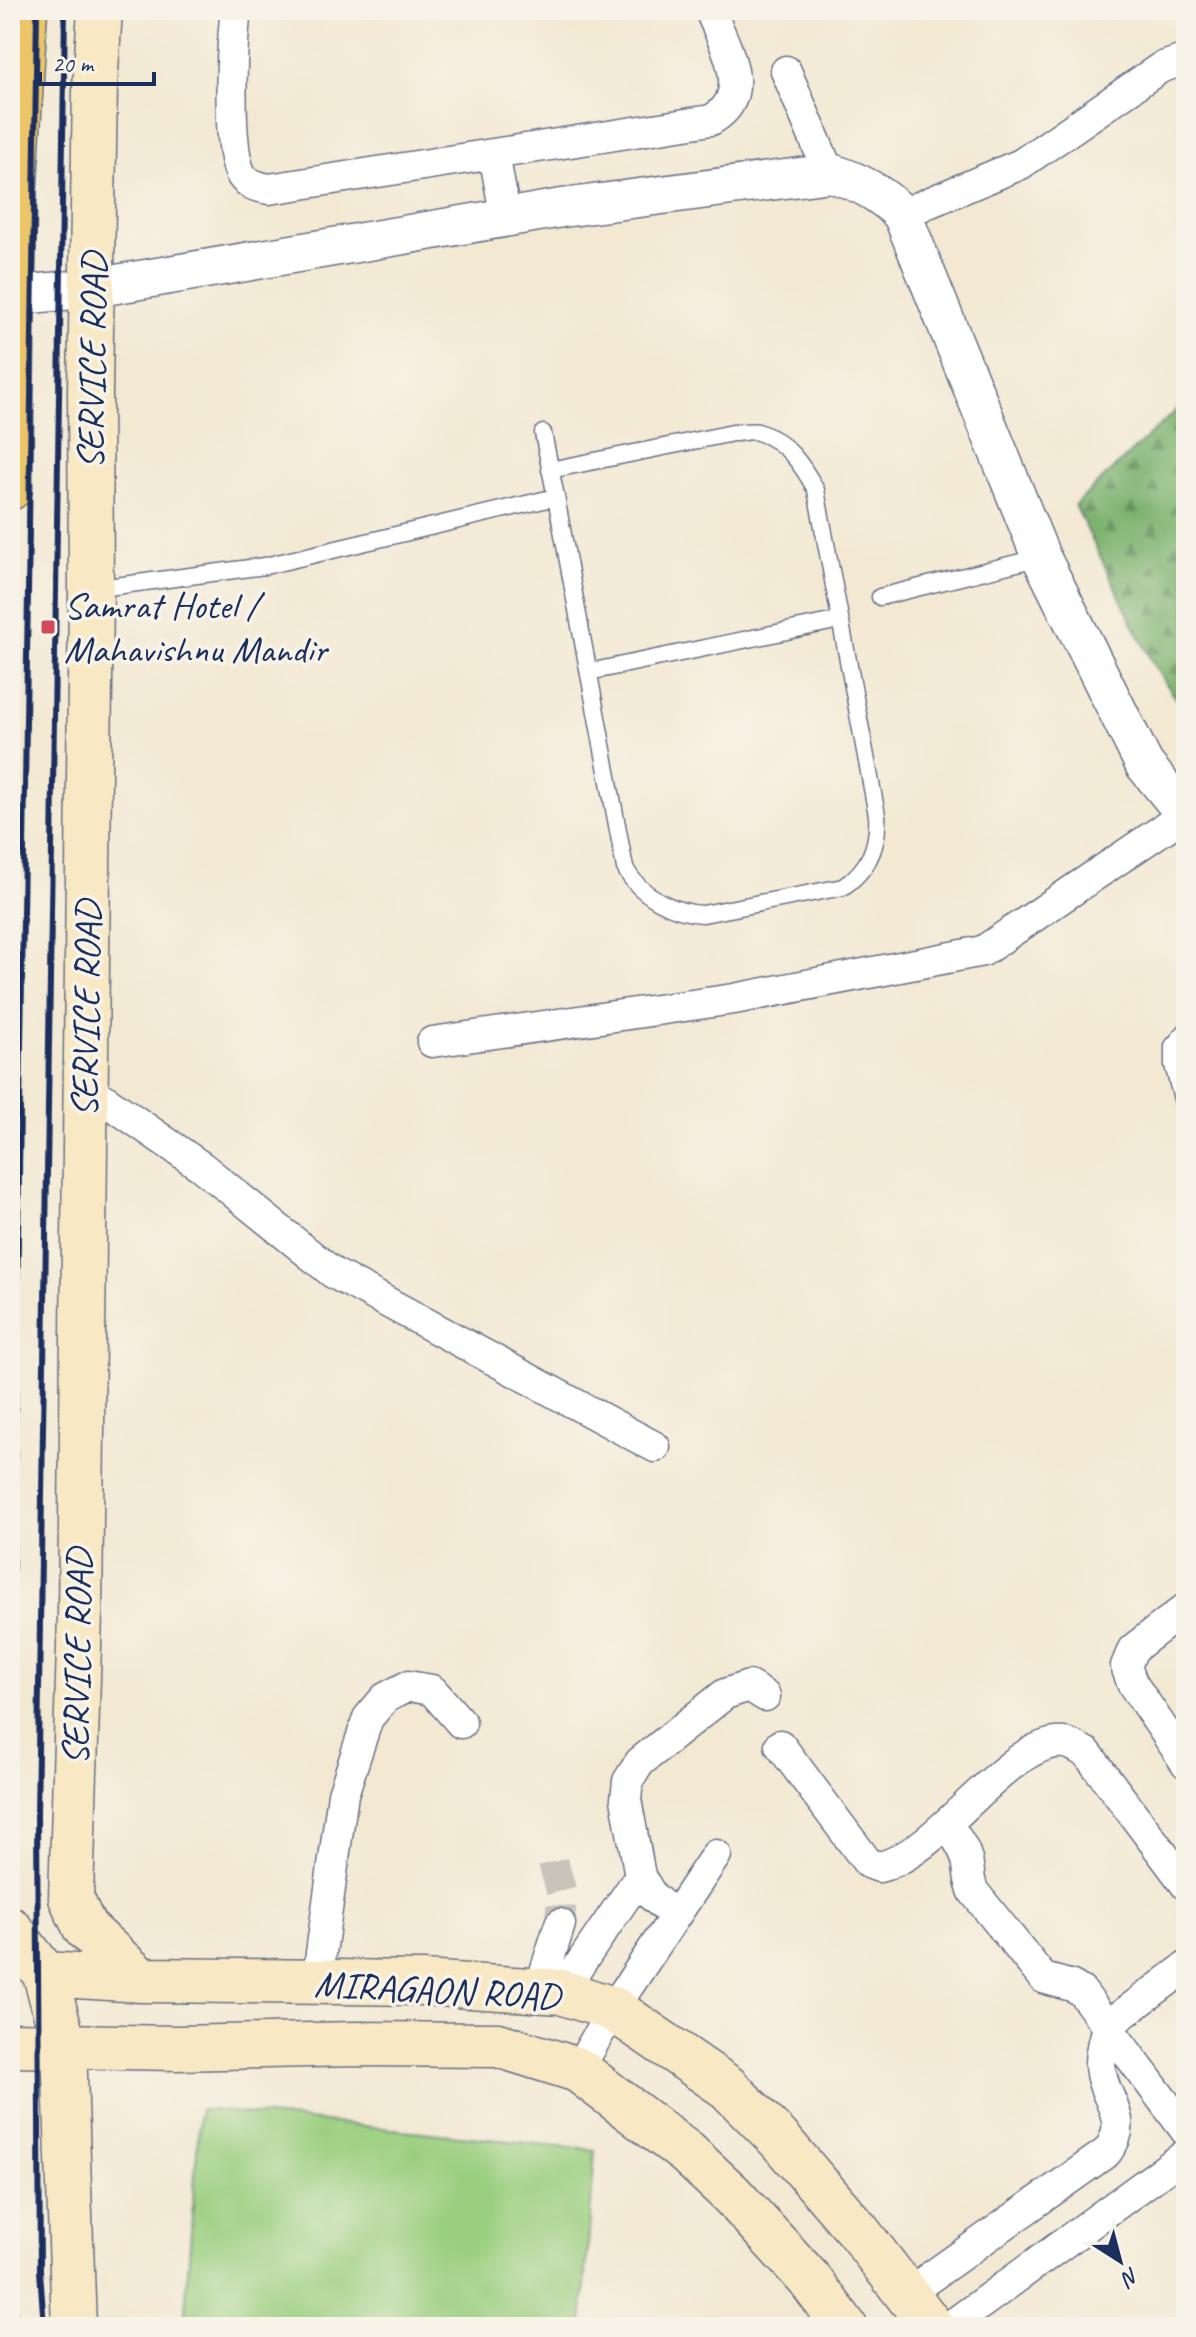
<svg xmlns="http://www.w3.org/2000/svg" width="1196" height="2337" viewBox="0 0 1196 2337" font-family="Caveat,sans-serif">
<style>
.green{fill:#9bcf80;stroke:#5b7f6f;stroke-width:2}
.forest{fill:url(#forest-firs);stroke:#4c7066;stroke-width:2}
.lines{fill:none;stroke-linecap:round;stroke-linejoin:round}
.minor-tunnel{stroke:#c8c4bc;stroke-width:30;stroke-dasharray:30 15;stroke-linecap:butt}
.service-casing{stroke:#677087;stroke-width:19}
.minor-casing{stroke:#677087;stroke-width:33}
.tertiary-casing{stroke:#677087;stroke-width:41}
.secondary-casing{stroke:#677087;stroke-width:47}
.trunk-casing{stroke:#677087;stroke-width:47}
.service{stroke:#fff;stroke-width:16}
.minor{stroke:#fff;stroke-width:30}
.tertiary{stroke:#fff;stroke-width:38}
.secondary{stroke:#f8e8c3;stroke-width:44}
.trunk{stroke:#edc569;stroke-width:44}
.rail{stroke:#1b2f5e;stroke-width:6}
.poi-dot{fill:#d1495b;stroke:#f7f3e8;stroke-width:3}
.labels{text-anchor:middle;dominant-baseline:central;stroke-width:7;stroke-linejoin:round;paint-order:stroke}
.street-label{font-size:38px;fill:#1b2f5e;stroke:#f7f3e8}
.poi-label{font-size:38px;fill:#1b2f5e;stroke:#f7f3e8;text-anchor:start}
</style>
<defs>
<pattern id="forest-firs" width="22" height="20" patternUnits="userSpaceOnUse" patternTransform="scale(2)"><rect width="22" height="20" fill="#7cb26e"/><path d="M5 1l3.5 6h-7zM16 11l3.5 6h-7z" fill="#65915e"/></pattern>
</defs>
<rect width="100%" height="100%" fill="#f7f3e8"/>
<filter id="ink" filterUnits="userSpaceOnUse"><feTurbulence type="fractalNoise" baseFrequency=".0125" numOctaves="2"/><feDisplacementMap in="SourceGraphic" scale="16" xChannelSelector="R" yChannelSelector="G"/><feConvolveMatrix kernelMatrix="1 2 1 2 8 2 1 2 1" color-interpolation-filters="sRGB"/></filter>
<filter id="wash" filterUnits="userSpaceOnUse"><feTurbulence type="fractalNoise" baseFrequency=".006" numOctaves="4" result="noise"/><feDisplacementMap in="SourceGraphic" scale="32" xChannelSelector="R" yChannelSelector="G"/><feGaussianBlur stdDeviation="1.8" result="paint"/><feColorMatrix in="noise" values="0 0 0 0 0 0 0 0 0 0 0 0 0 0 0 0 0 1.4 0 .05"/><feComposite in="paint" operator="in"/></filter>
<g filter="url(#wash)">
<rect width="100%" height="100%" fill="#f3e9d3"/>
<!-- green -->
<path class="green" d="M200 2109 595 2150 582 2327 184 2325Z"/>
<!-- forest -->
<path class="forest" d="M1186 401V713L1154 666 1075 505Z"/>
</g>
<g filter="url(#ink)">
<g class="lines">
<!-- minor-tunnel -->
<path class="minor-tunnel" d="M553 1862 562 1893 560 1924"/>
<!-- service casing -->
<g class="service-casing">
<path id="service" d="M543 433 556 497
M93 589 265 566 556 497 625 868C639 895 674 913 703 914L843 887C869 869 879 846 877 815L816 490C803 466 787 441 758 432 751 430 740 433 733 433L550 470
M880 597 1041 557
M589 672 840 620
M1186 1031 1173 1046V1065L1186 1114"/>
</g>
<!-- minor casing -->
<g class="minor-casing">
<path id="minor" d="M236 10C232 41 226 153 242 176 248 185 259 187 269 189L711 120C756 95 724 45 710 10
M786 71 829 173
M494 154 506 219
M902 214 1021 164 1160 68 1186 59
M432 1042 734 999 983 951 1184 815
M85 1086 202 1167 333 1273 655 1447
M1186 1608 1133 1649 1126 1666 1132 1683 1186 1763
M780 1745 868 1863 879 1867C940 1854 1009 1738 1064 1743 1071 1743 1080 1750 1087 1753L1186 1885
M674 1915 652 1896 640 1876 626 1799 628 1781 640 1762 725 1694 749 1686 765 1696
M1186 1967 1107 2026 1186 2131
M317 1982 343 1794 368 1718 385 1698 408 1686 432 1690 461 1723
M539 1991 560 1924
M561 1992 640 1876
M578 2070 613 2009 716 1855
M905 2295 1107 2152C1134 2118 1100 2098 1100 2063 1100 2051 1104 2038 1107 2026L1082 1992 1072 1986 1043 1978 974 1892C968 1881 970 1872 967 1860 964 1847 954 1835 947 1824
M949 2327 1186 2154"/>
</g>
<!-- tertiary casing -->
<g class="tertiary-casing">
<path id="tertiary" d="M10 296 93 288 562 208 831 173C860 182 880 193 902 214L1041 557 1144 764 1186 815"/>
</g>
<!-- secondary casing -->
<g class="secondary-casing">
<path id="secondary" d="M100 10 95 86 90 391 91 590 80 1615 71 1898 85 1928 141 1980
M10 1929 45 1974 64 2045 74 2327
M45 1974 141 1980 423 1983 561 1992 613 2009 727 2087 778 2138 858 2231 932 2327
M10 2045 177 2048 355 2044 498 2045 578 2070 687 2153 731 2194 809 2279 845 2327"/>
</g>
<!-- trunk casing -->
<g class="trunk-casing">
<path id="trunk" d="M10 488 14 201 25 10"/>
</g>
<!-- service -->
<use href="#service" class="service"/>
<!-- minor -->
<use href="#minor" class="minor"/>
<!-- tertiary -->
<use href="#tertiary" class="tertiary"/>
<!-- secondary -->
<use href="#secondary" class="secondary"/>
<!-- trunk -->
<use href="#trunk" class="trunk"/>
<!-- rail -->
<path class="rail" d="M10 1755 37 10
M10 1960 12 2273 16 2327
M44 2327 40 2271 37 1816 65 10"/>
</g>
</g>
<!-- markers -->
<rect class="poi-dot" x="40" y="619" width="16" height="16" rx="4"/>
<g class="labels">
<!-- street labels -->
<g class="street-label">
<text transform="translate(92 361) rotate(-89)">SERVICE ROAD</text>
<text transform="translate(86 1009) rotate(-89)">SERVICE ROAD</text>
<text transform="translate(77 1657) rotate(-89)">SERVICE ROAD</text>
<text transform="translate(437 1990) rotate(3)">MIRAGAON ROAD</text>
</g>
<!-- poi labels -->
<g class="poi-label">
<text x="64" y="605">Samrat Hotel /<tspan x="64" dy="44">Mahavishnu Mandir</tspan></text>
</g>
</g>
<!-- margin -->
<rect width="1196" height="2337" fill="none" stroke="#f7f3e8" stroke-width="40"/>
<!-- north arrow -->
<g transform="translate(1120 2261) rotate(144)" stroke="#f7f3e8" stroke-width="6" paint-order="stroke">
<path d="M0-6L14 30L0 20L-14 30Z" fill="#1b2f5e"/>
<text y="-12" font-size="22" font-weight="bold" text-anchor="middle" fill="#1b2f5e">N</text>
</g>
<!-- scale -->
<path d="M40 72v12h114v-12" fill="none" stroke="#1b2f5e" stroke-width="4"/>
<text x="52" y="72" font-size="24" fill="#1b2f5e" stroke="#f7f3e8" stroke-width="6" paint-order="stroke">20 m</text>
</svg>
